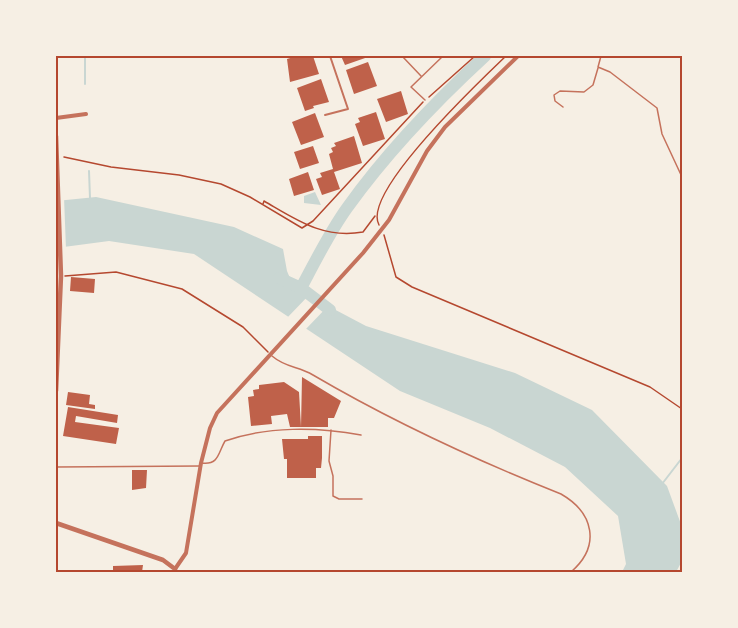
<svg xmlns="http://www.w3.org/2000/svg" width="738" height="628" viewBox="0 0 738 628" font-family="Commissioner,sans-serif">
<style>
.water{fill:#c9d6d2}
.pier{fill:#f6efe4}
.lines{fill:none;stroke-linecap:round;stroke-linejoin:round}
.stream{stroke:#c9d6d2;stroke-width:2}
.river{stroke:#c9d6d2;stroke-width:12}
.building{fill:#bf614a}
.path{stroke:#b5482f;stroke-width:1.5}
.service{stroke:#c5725c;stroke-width:1.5}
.pedestrian{stroke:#c5725c;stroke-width:2}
.minor{stroke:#c5725c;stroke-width:4}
.tertiary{stroke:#c5725c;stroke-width:4.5}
.neatline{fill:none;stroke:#b5482f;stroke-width:2}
</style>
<rect width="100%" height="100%" fill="#f6efe4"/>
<!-- water -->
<path class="water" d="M315 192 321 205 304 203V196Z
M96 197 234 227 283 249 287 271 294 288 366 326 515 373 592 410 667 486 682 527V561L676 572H622L626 564 618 516 565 467 490 428 400 391 194 254 109 241 56 248V201Z"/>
<!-- pier -->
<path class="pier" d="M64 197 66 249 56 251V198Z
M311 293 330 304 304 331 286 319Z"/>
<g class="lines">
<!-- stream -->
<path class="stream" d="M85 56V84
M89 171 90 198
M662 484 682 458"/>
<!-- river -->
<path class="river" d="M279 278 301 288 330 310
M301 288C315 262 329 233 347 208 387 152 434 103 485 56"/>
</g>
<!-- building -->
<path class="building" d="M297 56H313L319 74 290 82 287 59Z
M341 56H367L368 57 345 65Z
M368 62 377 86 354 94 346 70Z
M321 79 329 102 313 106 314 108 305 111 297 88Z
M401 91 408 114 386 122 377 99Z
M376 112 385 139 363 146 355 124 360 122 358 118Z
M315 113 324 137 301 145 292 122Z
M354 136 362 163 334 172 340 189 322 195 316 179 322 177 320 173 333 169 329 154 333 152 331 148 336 146 334 143Z
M313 146 319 163 300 169 294 152Z
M308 172 314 190 294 196 289 179Z
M71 277 95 279 94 293 70 291Z
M302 377 341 401 334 418H328V427H301Z
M284 382 299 392 301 427H290L287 414 271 416 272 424 251 426 248 397 254 396 253 390 259 389V385Z
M68 392 90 395 89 404 95 405V409L66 405Z
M68 407 118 415 117 423 76 416 75 422 119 428 116 444 63 436Z
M308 436H322V458L321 468H316V478H287V459H284L282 439H308Z
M132 470H147L146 488 132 490Z
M143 565 142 572H113V566Z"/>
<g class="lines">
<!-- path -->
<path class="path" d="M429 97 475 56
M64 157 111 167 179 175 221 184 250 197 302 228 313 221 423 102
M263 204 264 201C297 220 323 239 363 232L375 216
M379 225C361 193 482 79 506 56
M384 235 396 277 412 287 650 387 682 409
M65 276 116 272 182 289 243 327 268 352"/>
<!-- service -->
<path class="service" d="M402 56 421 76
M601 56 598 67 610 72 657 108 662 134 682 177
M425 100 411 87 443 56
M563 107 555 101 554 95 560 91 584 92 593 85 598 68
M272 356C286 368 298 366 313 375 395 423 473 459 561 494 594 513 601 546 571 572
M331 430 329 461 333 476V496L339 499H362
M202 463C219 465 218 453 225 441 267 426 318 427 361 435
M56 467 200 466"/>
<!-- pedestrian -->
<path class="pedestrian" d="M325 115 348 109 330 56"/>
<!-- minor -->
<path class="minor" d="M56 118 86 114
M175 569 186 553 201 463 210 428 217 413 363 253 389 220 427 151 445 127 518 56"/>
<!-- tertiary -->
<path class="tertiary" d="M56 136 61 276 56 391
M56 523 163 560 175 569 174 572"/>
</g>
<!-- border -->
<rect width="738" height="628" fill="none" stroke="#f6efe4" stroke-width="114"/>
<rect x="57" y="57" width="624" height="514" class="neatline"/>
</svg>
